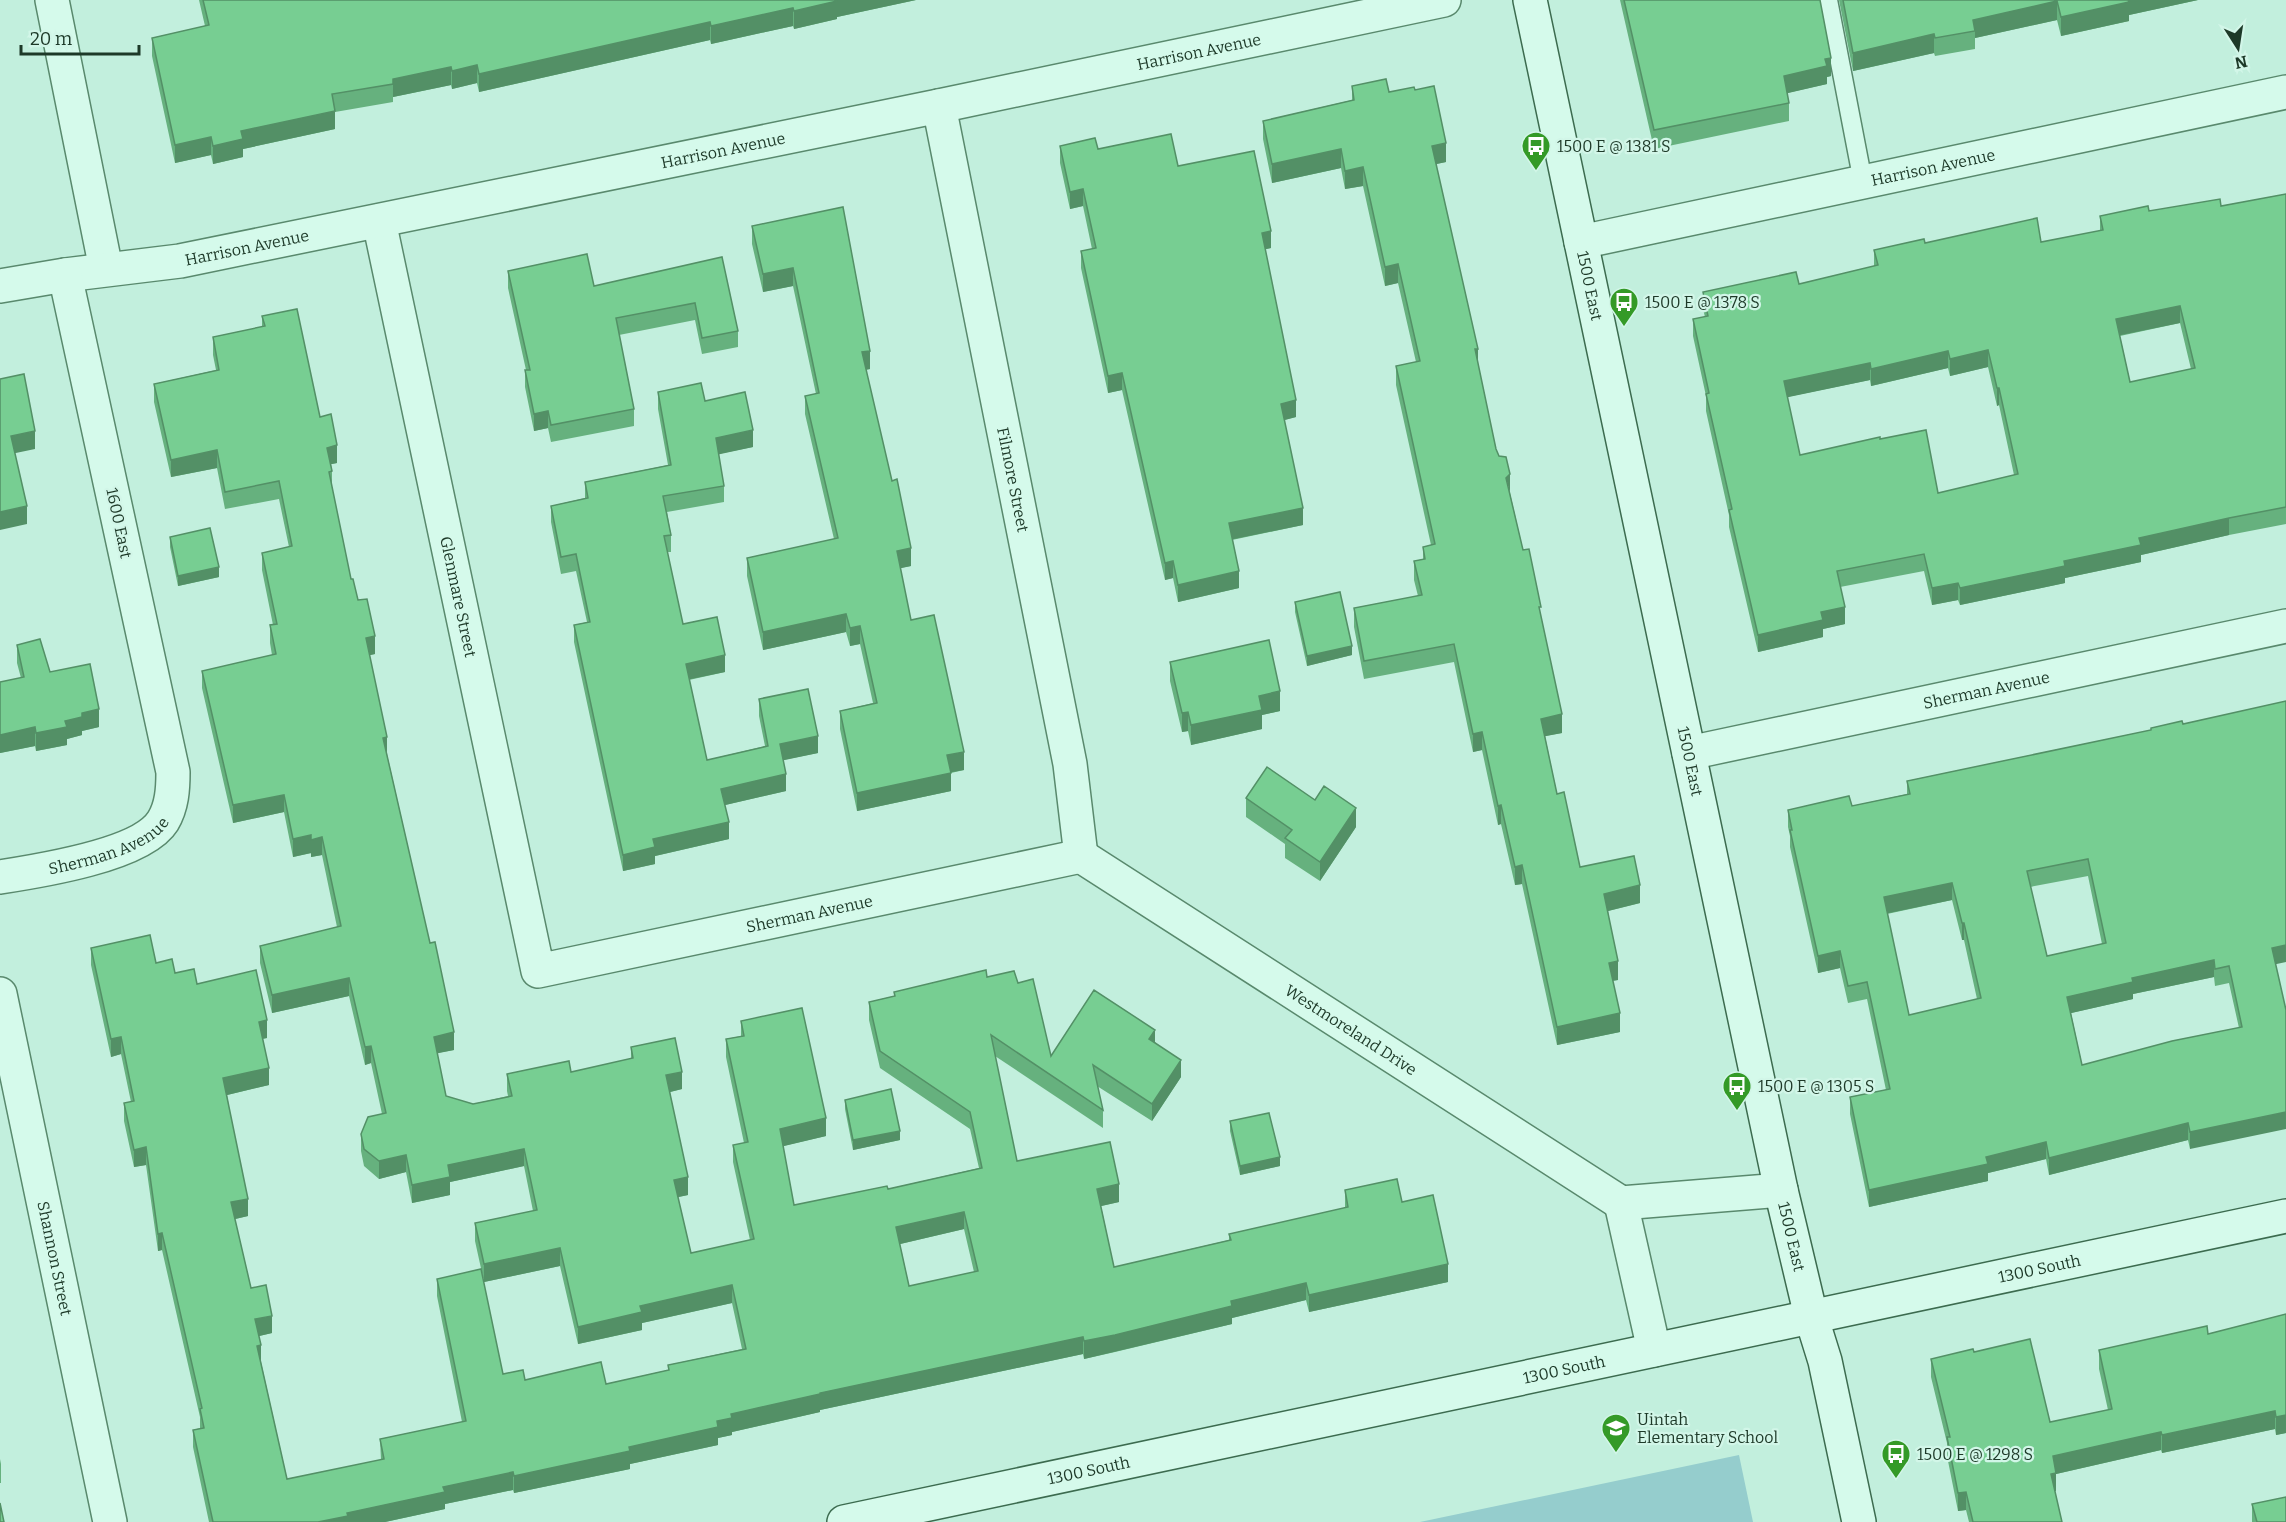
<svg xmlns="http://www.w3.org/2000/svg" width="2286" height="1522" viewBox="0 0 2286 1522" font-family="Bitter,serif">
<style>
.green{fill:#95cdcd}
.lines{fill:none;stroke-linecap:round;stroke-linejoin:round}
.lane-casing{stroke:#59896d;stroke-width:21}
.street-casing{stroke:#59896d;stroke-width:36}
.secondary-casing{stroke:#3c6b4f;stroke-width:36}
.lane{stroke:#d5faeb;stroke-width:18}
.street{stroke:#d5faeb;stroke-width:33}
.secondary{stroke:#d5faeb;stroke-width:33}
.wall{fill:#66b17e;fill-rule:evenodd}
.shaded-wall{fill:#539066}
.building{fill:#77ce92;stroke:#539066;stroke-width:1.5;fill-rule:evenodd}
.labels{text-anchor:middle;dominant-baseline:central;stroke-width:4.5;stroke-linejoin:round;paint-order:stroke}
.street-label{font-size:16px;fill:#1d3928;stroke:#d2f6e8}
.poi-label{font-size:16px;fill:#1d3928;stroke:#d2f6e8;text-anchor:start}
</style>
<rect width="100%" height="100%" fill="#c2efdd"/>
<!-- green -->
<path class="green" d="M1739 1455 1753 1522H1420Z"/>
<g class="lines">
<!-- lane casing -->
<g class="lane-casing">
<path id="lane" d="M1828 0 1863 182"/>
</g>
<!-- street casing -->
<g class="street-casing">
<g id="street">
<path d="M52 0 106 269"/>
<path id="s1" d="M939 106 1070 764 1081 856"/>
<path id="s2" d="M379 221 538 971 1081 856"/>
<path id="s3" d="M1581 242 2286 92"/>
<path id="s4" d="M0 286 65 275 180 261 939 106 1444 0"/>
<path id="s5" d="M1689 753 2286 626"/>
<path id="s6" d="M1081 856 1621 1203 1781 1190"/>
<path id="s7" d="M0 877C39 871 142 855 163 821 172 806 173 789 173 772L65 275"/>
<path id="s8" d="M0 994 110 1522"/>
<path d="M1621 1203 1654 1350"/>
</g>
</g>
<!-- secondary casing -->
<g class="secondary-casing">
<g id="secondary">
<path id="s9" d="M1530 0 1781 1190 1811 1316 1825 1361 1859 1522"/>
<path id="s10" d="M844 1522 2286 1216"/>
</g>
</g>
<!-- lane -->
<use href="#lane" class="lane"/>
<!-- street -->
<use href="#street" class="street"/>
<!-- secondary -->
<use href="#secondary" class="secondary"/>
</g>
<!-- wall -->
<path class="wall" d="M199 0H916L837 17V19L794 29 793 26 711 44 710 40 479 92 477 83 452 89 451 85 393 97V102L335 112V129L243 149V157L213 164 211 155 175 163 152 56V38L205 26Z
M1620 0H1820L1831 76 1827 77V84L1787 93 1789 103V121L1654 149Z
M1839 0H2198L2129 15V21L2061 36 2057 20 1975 38V49L1935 56 1934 53 1853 71Z
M1352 86 1389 92 1415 90 1446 162 1436 164 1496 449 1510 493 1523 550 1541 619 1562 733 1545 736 1557 794 1580 867 1640 903 1608 911 1618 980 1613 981 1620 1032 1557 1045 1522 884 1515 885 1501 824 1498 825 1482 750 1473 752 1454 662 1364 679 1354 627V608L1418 596 1414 580V561L1423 559V547L1431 545 1396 385V366L1416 362 1398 283 1385 286 1363 186 1345 189 1341 168 1272 183 1263 139V121L1352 100Z
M1060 146 1098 149 1178 166 1271 248 1265 249 1296 417 1284 420 1303 525 1232 540 1239 588 1178 602 1173 578 1165 580 1122 390 1108 393 1081 268V251L1092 249 1083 206 1070 209 1060 163Z
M2286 186V524L2229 535 2141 555V562L2065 578V583L1960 605 1958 600 1932 605 1924 571 1840 587 1845 624 1823 629V637L1758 652 1729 527V515L1706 411V396L1693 336V319L1705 317 1703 309V292L1799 284 1874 266V250L1925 243 2041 242 2100 231V216L2221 206 2286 194ZM2180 323 2191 369 2130 382 2120 336ZM1988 367 1997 406 1999 405 2014 475 1938 493 1880 439 1800 455 1787 397 1870 380 1871 386 1948 368 1950 376Z
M843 207 870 369 866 370 911 566 900 568 911 620 964 770 951 773V791L857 811 840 729V711L873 703 860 644 850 646 846 632 763 650 747 576V558L834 539 805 414V396L816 394 793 286 763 292 752 244V226Z
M722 257 738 331V347L702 354 695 320 619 335 634 409V426L551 442 548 428 534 431 525 387V370H526L508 288V271L594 286Z
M262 316 320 417 337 463 331 464 332 471V487L351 579 358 600 375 654 369 655 387 754 454 1050 437 1053 446 1096 473 1104 508 1096 507 1091V1074L571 1072 631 1059V1047L682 1089 670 1092 688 1195 678 1197 691 1253 750 1240 733 1162V1145L744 1143 726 1057V1039L741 1036V1021L826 1136 783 1146 794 1205 888 1189 979 1168 970 1129 880 1068 869 1020V1002L894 996V992L987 977 1018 983 1051 1056 1155 1042 1181 1077 1152 1121 1097 1086 1103 1110V1128L995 1056 1017 1161 1119 1202 1101 1206 1114 1267 1229 1240V1234L1345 1208V1190L1402 1202 1448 1282 1309 1312 1306 1300 1232 1318V1324L1115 1352 1084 1359 1083 1354 820 1410V1412L732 1432V1435L718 1438V1445L630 1464V1469L514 1493 513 1490 445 1504V1509L385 1522H209L193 1447V1430L200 1428V1417L162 1250 158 1251 146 1165 134 1167 124 1121V1103L131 1102 121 1054 111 1057 91 965V948L156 963 197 984 267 1038 263 1039 269 1085 227 1095 248 1216 235 1219 251 1288 272 1333 259 1336 261 1362 287 1479 381 1460 380 1439 462 1422 437 1296V1279L503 1374 525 1380 606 1384 668 1370V1365L742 1349 732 1303 642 1323V1330L578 1344 560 1266 484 1282 475 1241V1223L533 1211 524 1166 450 1182V1195L412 1203 406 1172 379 1179 364 1166 361 1151V1134L382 1114 371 1063 365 1065 349 996 272 1013 260 963V946L337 927 322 855 311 857V853L293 857 284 812 233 823 202 688V671L272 655 270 643V625H273L262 570V553L289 547 279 499 225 509 217 468 171 477 154 402V384L216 370 213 355V337L262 327ZM964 1229 974 1272 909 1286 900 1244Z
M658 392 705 401 753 447 718 454 724 486V502L667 512 671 535V552H667L683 624 725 672 689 680 707 760 765 746 759 716V699L818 753 783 760 786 791 725 805 729 839 655 856V864L623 871 574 642V625L587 622 576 571 561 574 551 522V506L585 498V482L668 465 658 409Z
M170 537 219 577 178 586 170 547Z
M1295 602 1352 655 1307 666 1295 612Z
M17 645 50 672 99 727 82 731V735L67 739V745L36 751 35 746 0 753V682L21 678 17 663Z
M1170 662 1280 711 1262 715V729L1191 745 1188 731 1182 732 1170 681Z
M2183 724 2276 964 2190 1149 2188 1140 2049 1175 2046 1159 1988 1173V1181L1869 1207 1850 1114V1097L1886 1090 1867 999 1848 1003 1840 968 1818 973 1790 847V836L1788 827V810L1852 806 1907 794V781L2151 730V728ZM2088 876 2102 944 2047 956 2030 887ZM1952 900 1962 940H1964L1977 999 1909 1015 1887 914ZM2214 977 2215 986 2229 983 2239 1028 2082 1065 2071 1013 2133 999V994Z
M1246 798 1315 800 1356 827 1320 881 1285 858V844L1246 817Z
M845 1100 900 1140 853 1150 845 1109Z
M1230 1121 1280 1166 1240 1175 1230 1131Z
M2286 1314V1433L2276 1435 2275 1429 2162 1453 2161 1450 2056 1474 2055 1491 2062 1522H1969L1966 1510 1958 1511 1947 1456V1443L1931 1377V1359L1974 1352 2050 1422 2108 1410 2099 1369V1350L2208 1334Z
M0 1459 1 1464V1483H0Z
M2252 1504 2286 1522H2252Z"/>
<!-- shaded-wall -->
<path class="shaded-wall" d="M837 0H916L837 17V19L794 29V11Z
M2128 0H2198L2129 15V21L2061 36V17Z
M2057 1V20L1975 38V31L1973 20Z
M793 8V26L711 44V26Z
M710 22V40L479 92V74Z
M1934 34V53L1853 71V53Z
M1831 58V76L1827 77V84L1784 94V76L1825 59Z
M477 65V83L452 89V71Z
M451 67V85L393 97V79Z
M335 111V129L243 149V157L213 164V146L241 131Z
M211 137V155L175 163V145Z
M1446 143V162L1432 165V146Z
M1341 149V168L1272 183V164Z
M1363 167V186L1345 189V171Z
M1083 189V206L1070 209V192Z
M1271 231V248L1262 250V233Z
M1398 264V283L1385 286V267Z
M793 268V286L763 292V274Z
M2180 306V323L2116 336V319Z
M1475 349H1478V367Z
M1988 350V367L1950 376V359Z
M870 351V369L862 370V352Z
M1948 351V368L1871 386V369Z
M1870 363V380L1784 398V381Z
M1122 373V390L1108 393V376Z
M1997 388H1999V405L1997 406Z
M1296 400V417L1281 421V404Z
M548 411V428L534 431V414Z
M753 430V447L716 455V438Z
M35 431V449L11 454V436Z
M337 445V463L327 465V448Z
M217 450V468L171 477V460Z
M1510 474V493L1506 478Z
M27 506V524L0 530V512Z
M1303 508V525L1229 540V523Z
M2229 518V535L2141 555V562L2065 578V583L1960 605V588L2064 561 2139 538Z
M911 548V566L897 569V551Z
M1173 561V578L1165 580V563Z
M219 567V577L178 586V576Z
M1239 571V588L1178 602V585Z
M1958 583V600L1932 605V588Z
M1845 607V624L1823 629V637L1758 652V635L1821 612Z
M846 614V632L763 650V632Z
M860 626V644L850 646V628Z
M375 636V654L366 656V638Z
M1352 646V655L1307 666V656Z
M725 655V672L686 680V664Z
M1280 691V711L1262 715V729L1191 745V725L1259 696Z
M99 709V727L82 731V735L67 739V745L36 751V733L82 713Z
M1188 712V731L1182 732V713Z
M1562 714V733L1541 737V719Z
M35 727V746L0 753V735Z
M1482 732V750L1473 752V734Z
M818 736V753L780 761V744Z
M387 737V755L383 738Z
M964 752V770L947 773V755Z
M951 773V791L857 811V793Z
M786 774V791L721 806V789Z
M284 795V812L233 823V805Z
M1501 805V824L1498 825V806Z
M1356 808V827L1320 881V862Z
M729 822V839L655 856V864L623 871V855L653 839Z
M311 835V853L293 857V839Z
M322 837V855L311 857V840Z
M1522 865V884L1515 885V867Z
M1952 883V900L1884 914V897Z
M1640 885V903L1604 912V894Z
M1962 923H1964V940H1962Z
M2286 945V962L2272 965V948Z
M1840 951V968L1818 973V956Z
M2214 960V977L2133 994V999L2067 1014V997L2132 978Z
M1618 961V980L1609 981V963Z
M349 978V996L272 1013V995Z
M1620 1013V1032L1557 1045V1027Z
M267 1020V1038L259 1039V1022Z
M1155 1030V1048L1149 1039Z
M454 1032V1050L434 1054V1037Z
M121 1037V1054L111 1057V1039Z
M371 1046V1063L365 1065V1047Z
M1181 1060V1077L1152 1121V1104Z
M269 1068V1085L223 1096V1078Z
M682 1072V1089L666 1093V1075Z
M2286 1112V1129L2190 1149V1132Z
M826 1118V1136L780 1147V1129Z
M2188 1123V1140L2049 1175V1158Z
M900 1131V1140L853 1150V1140Z
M2046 1142V1159L1988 1173V1181L1869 1207V1190L1986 1157Z
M146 1147V1165L134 1167V1150Z
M524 1149V1166L450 1182V1195L412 1203V1185L448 1165Z
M406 1155V1172L379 1179V1161Z
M1280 1157V1166L1240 1175V1166Z
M688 1177V1195L674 1198V1180Z
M1119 1184V1202L1097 1207V1189Z
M248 1199V1216L231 1220V1202Z
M964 1212V1229L896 1245V1227Z
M162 1233V1250L158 1251V1234Z
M560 1248V1266L484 1282V1264Z
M1448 1264V1282L1309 1312V1295Z
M1306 1283V1300L1232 1318V1324L1084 1359V1341L1231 1301Z
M732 1285V1303L642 1323V1330L578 1344V1327L640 1306Z
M272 1316V1333L255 1337V1319Z
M1083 1337V1354L820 1410V1412L732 1432V1435L718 1438V1445L630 1464V1469L514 1493V1476L629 1447 717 1421 731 1414 820 1393Z
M261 1345V1363L257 1346Z
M2275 1411V1429L2162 1453V1435Z
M2286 1415V1433L2276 1435V1417Z
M2161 1432V1450L2056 1474V1491L2051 1492 2053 1456Z
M513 1472V1490L445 1504V1509L385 1522H318L347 1513 443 1487Z
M1966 1492V1510L1958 1511V1493Z"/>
<!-- building -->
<path class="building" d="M203 0H837V1L794 11 793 8 711 26 710 22 479 74 477 65 452 71 451 67 393 79V84L332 94 335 111 241 131 243 139 213 146 211 137 175 145 152 38 209 25Z
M1624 0H1820L1831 58 1825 59 1827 66 1784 76 1789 103 1654 130Z
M1843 0H2128L2129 2 2061 17 2057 1 1973 20 1975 31 1935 38 1934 34 1853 53Z
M1386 79 1389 92 1414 87 1415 90 1434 86 1446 143 1432 146 1478 349H1475L1496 449 1499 456 1506 457 1510 474 1506 478 1523 550 1529 549 1541 607H1539L1562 714 1541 719 1557 794 1564 792 1580 867 1634 856 1640 885 1604 894 1618 961 1609 963 1620 1013 1557 1027 1522 865 1515 867 1501 805 1498 806 1482 732 1473 734 1454 644 1364 661 1354 608 1422 595 1414 561 1425 559 1423 547 1435 544 1396 366 1420 361 1398 264 1385 267 1363 167 1345 171 1341 149 1272 164 1263 121 1354 100 1352 86Z
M1171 134 1178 166 1254 151 1271 231 1262 233 1296 400 1281 404 1303 508 1229 523 1239 571 1178 585 1173 561 1165 563 1122 373 1108 376 1081 251 1096 248 1083 189 1070 192 1060 146 1095 138 1098 149Z
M2286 194V507L2229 518 2139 538 2141 545 2064 561 2065 566 1960 588 1958 583 1932 588 1924 554 1837 571 1845 607 1821 612 1823 620 1758 635 1729 510 1732 509 1706 394 1709 393 1693 319 1708 316 1703 292 1796 272 1799 284 1878 265 1874 250 1924 239 1925 243 2037 218 2041 242 2103 230 2100 216 2148 206 2149 211 2220 199 2221 206ZM2180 306 2195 368 2130 382 2116 319ZM1988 350 1997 388H1999L2018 474 1938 493 1926 430 1880 439V437L1800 455 1784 381 1870 363 1871 369 1948 351 1950 359Z
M843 207 870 351 862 352 892 481 897 479 911 548 897 551 911 620 934 615 964 752 947 755 951 773 857 793 840 711 877 703 860 626 850 628 846 614 763 632 747 558 838 538 805 396 819 393 793 268 763 274 752 226Z
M587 254 594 286 722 257 738 331 702 338 695 303 616 318 634 409 551 425 548 411 534 414 525 370H530L508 271Z
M297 309 320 417 331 414 337 445 327 448 332 471 329 472 351 579H353L358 600 367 599 375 636 366 638 387 737 383 738 430 943 435 942 454 1032 434 1037 446 1096 473 1104 512 1096 507 1074 569 1061 571 1072 633 1058 631 1047 675 1038 682 1072 666 1075 688 1177 674 1180 691 1253 754 1239 733 1145 748 1142 726 1039 744 1036 741 1021 802 1008 826 1118 780 1129 794 1205 887 1186 888 1189 982 1168 970 1112 880 1051 869 1002 895 996 894 992 986 970 987 977 1014 971 1018 983 1033 979 1051 1056 1094 990 1155 1030 1149 1039 1181 1060 1152 1104 1093 1065 1103 1110 991 1035 1017 1161 1110 1142 1119 1184 1097 1189 1114 1267 1231 1240 1229 1234 1348 1207 1345 1190 1397 1179 1402 1202 1433 1195 1448 1264 1309 1295 1306 1283 1231 1301 1232 1306 1115 1335 1084 1341 1083 1337 820 1393V1394L731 1414 732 1418 717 1421 718 1427 629 1447 630 1451 514 1476 513 1472 443 1487 445 1492 347 1513 348 1516 318 1522H213L193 1430 204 1428 200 1409 202 1408 162 1233 158 1234 146 1147 134 1150 124 1103 134 1101 121 1037 111 1039 91 948 150 935 156 963 172 959 175 973 194 969 197 984 256 970 267 1020 259 1022 269 1068 223 1078 248 1199 231 1202 251 1288 266 1285 272 1316 255 1319 261 1345 257 1346 287 1479 384 1459 380 1439 466 1421 437 1279 481 1269 503 1374 523 1370 525 1380 601 1362 606 1384 669 1370 668 1365 746 1349 732 1285 640 1306 642 1312 578 1327 560 1248 484 1264 475 1223 537 1210 524 1149 448 1165 450 1177 412 1185 406 1155 379 1161 364 1149 361 1134 368 1117 386 1113 371 1046 365 1047 349 978 272 995 260 946 341 926 322 837 311 840V835L293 839 284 795 233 805 202 671 276 654 270 625 277 624 262 553 292 546 279 481 225 492 217 450 171 460 154 384 219 370 213 337 265 326 262 316ZM964 1212 978 1271 909 1286 896 1227Z
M24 374 35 431 11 436 27 506 0 512V379Z
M701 383 705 401 745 392 753 430 716 438 724 486 663 496 671 535 664 536 683 624 717 617 725 655 686 664 707 760 768 746 759 699 808 689 818 736 780 744 786 774 721 789 729 822 653 839 655 847 623 855 574 625 590 622 576 554 561 557 551 506 588 498 585 482 671 465 658 392Z
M210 528 219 567 178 576 170 537Z
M1340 592 1352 646 1307 656 1295 602Z
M40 639 50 672 90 664 99 709 82 713V717L65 721 67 727 36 733 35 727 0 735V682L24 677 17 645Z
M1269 640 1280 691 1259 696 1262 710 1191 725 1188 712 1182 713 1170 662Z
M2286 701V945L2272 948 2286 1010V1112L2190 1132 2188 1123 2049 1158 2046 1142 1986 1157 1988 1164 1869 1190 1850 1097 1890 1089 1867 982 1848 986 1840 951 1818 956 1790 830H1792L1788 810 1849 796 1852 806 1910 794 1907 781 2151 730V728L2182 721 2183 724ZM2088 859 2106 943 2047 956 2027 871ZM1952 883 1962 923H1964L1981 998 1909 1015 1884 897ZM2214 960 2215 969 2229 966 2242 1027 2172 1041 2082 1065 2067 997 2133 982 2132 978Z
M1267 767 1315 800 1324 786 1356 808 1320 862 1285 838 1292 830 1246 798Z
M891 1089 900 1131 853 1140 845 1100Z
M1269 1113 1280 1157 1240 1166 1230 1121Z
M2286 1314V1415L2276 1417 2275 1411 2162 1435 2161 1432 2053 1456 2056 1473 2051 1474 2062 1522H1973L1966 1492 1958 1493 1947 1437H1950L1931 1359 1973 1349 1974 1352 2030 1339 2050 1422 2112 1409 2099 1350 2207 1326 2208 1334Z
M2286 1497V1522H2257L2252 1504Z
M0 1503 4 1522H0Z"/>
<!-- icons -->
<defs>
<g id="bus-pin" transform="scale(1.5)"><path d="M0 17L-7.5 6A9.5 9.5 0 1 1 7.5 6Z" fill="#349a27" stroke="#d2f6e8"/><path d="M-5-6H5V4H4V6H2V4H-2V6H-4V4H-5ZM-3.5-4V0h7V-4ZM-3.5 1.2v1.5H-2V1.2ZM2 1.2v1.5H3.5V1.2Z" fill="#fff"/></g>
<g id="school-pin" transform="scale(1.5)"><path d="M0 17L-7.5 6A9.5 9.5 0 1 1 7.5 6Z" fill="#349a27" stroke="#d2f6e8"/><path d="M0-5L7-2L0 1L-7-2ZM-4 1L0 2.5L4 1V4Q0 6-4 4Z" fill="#fff"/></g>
</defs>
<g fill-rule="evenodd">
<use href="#bus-pin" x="1536" y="146"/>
<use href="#bus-pin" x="1624" y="302"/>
<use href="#bus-pin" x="1737" y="1086"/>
<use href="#school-pin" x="1616" y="1428"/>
<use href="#bus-pin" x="1896" y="1454"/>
</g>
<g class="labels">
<!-- street labels -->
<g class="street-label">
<text stroke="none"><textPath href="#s4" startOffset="1222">Harrison Avenue</textPath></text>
<text stroke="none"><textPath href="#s4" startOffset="736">Harrison Avenue</textPath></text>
<text stroke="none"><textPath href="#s3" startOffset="360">Harrison Avenue</textPath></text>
<text stroke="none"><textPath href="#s4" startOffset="250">Harrison Avenue</textPath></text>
<text stroke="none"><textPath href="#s9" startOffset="292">1500 East</textPath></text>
<text stroke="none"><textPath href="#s1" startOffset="381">Filmore Street</textPath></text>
<text transform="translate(119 523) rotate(78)">1600 East</text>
<text stroke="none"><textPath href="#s2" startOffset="384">Glenmare Street</textPath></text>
<text stroke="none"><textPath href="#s5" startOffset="304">Sherman Avenue</textPath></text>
<text stroke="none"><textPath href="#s9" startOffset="778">1500 East</textPath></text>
<text stroke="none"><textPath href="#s7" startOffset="114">Sherman Avenue</textPath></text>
<text stroke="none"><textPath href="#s2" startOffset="1044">Sherman Avenue</textPath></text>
<text stroke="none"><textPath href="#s6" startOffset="321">Westmoreland Drive</textPath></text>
<text stroke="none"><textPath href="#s9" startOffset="1264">1500 East</textPath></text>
<text stroke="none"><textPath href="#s8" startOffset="270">Shannon Street</textPath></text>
<text stroke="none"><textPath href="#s10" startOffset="1222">1300 South</textPath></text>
<text stroke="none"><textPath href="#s10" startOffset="736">1300 South</textPath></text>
<text stroke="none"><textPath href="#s10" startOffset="250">1300 South</textPath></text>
</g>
<!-- poi labels -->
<g class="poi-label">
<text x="1557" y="146">1500 E @ 1381 S</text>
<text x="1645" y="302">1500 E @ 1378 S</text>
<text x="1758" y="1086">1500 E @ 1305 S</text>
<text x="1637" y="1419">Uintah<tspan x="1637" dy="18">Elementary School</tspan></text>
<text x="1917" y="1454">1500 E @ 1298 S</text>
</g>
</g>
<!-- north arrow -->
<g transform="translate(2238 48) rotate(168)" stroke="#d2f6e8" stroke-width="4.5" paint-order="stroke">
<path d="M0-4.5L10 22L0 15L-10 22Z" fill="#1d3928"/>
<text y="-9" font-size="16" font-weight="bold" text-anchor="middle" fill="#1d3928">N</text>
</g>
<!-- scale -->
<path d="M21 45v9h118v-9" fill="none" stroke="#1d3928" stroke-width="3"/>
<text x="30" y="45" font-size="18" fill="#1d3928" stroke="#d2f6e8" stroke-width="4.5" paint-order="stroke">20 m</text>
</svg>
